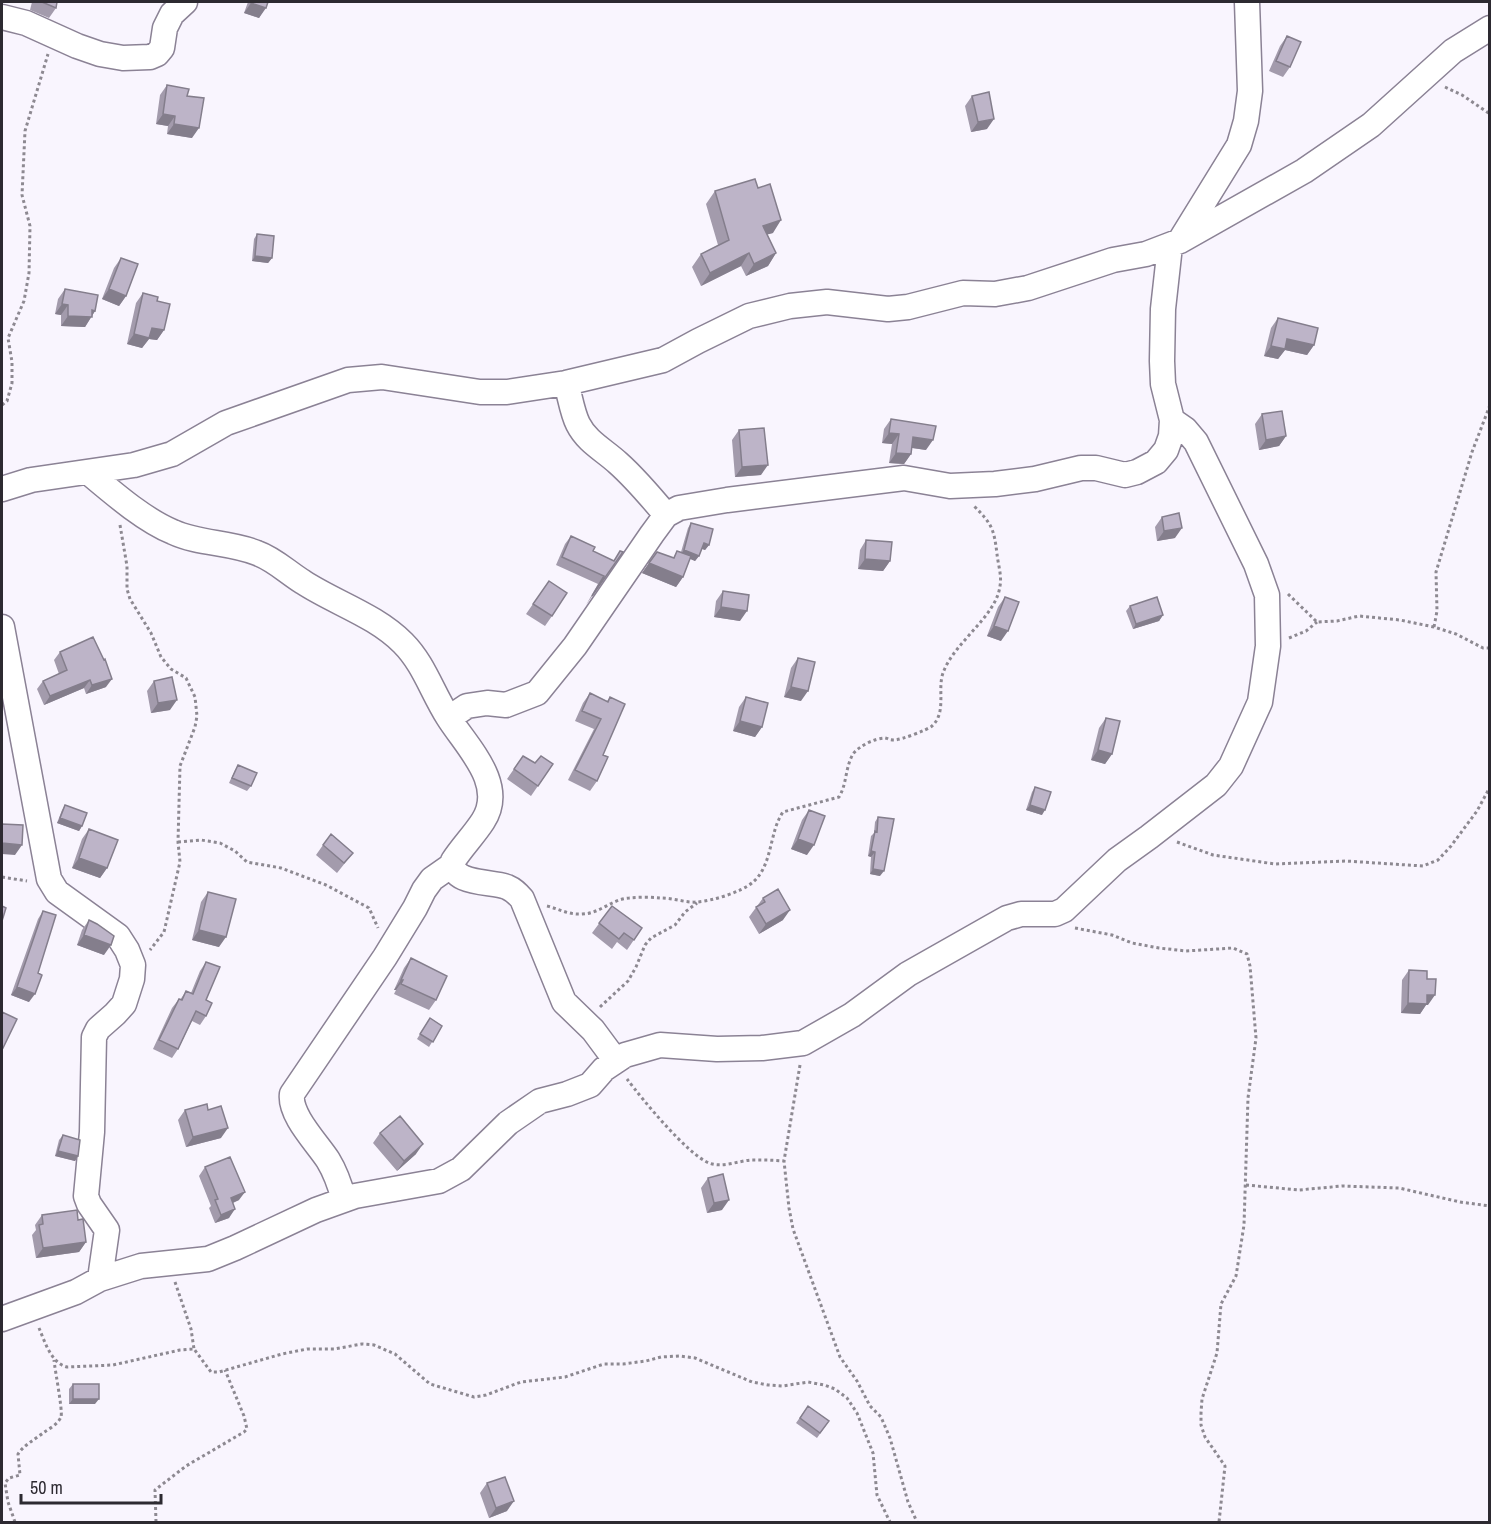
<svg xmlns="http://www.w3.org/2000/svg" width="1491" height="1524" viewBox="0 0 1491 1524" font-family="'Archivo Narrow',sans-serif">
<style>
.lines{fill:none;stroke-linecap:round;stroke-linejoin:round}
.minor-casing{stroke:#8b8295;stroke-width:27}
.path{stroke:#8d8991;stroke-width:3;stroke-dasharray:3 3;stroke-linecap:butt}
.minor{stroke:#fff;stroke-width:24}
.wall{fill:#a39bac}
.shaded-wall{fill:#847e8c}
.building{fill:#bdb4c8;stroke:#847e8c;stroke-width:1.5}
</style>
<rect width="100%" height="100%" fill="#f9f5fe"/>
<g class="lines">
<!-- minor casing -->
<g class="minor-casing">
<path id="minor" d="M2 17 26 23 77 46 100 54 123 58 150 57 157 54 162 48 165 28 172 14 185 2
M1181 239 1239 145 1246 121 1250 91 1247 2
M566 383C570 396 572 412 578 424 587 442 604 450 618 463 636 479 651 497 666 515
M88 472C113 493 144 520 173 532 199 544 230 542 257 553 274 559 287 572 303 582 335 603 375 615 403 643 424 664 432 692 448 717 466 746 507 784 483 821 474 835 462 847 453 861 450 885 492 881 507 887 514 890 517 893 522 899L564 1002 593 1030 616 1061
M2 489 31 480 134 465 172 454 226 423 348 380 382 377 480 392H507L566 383 663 360 698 341 749 316 790 306 827 302 888 309 908 307 963 293 995 294 1028 288 1113 260 1146 254 1180 241 1304 171 1371 125 1453 51 1490 28
M2 627 49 879 57 892 118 936 127 950 133 965 132 979 124 1004 115 1014 98 1029 94 1037 92 1132 86 1196 89 1204 107 1230 100 1279
M449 718 467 706 487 703 506 705 537 693 575 646 652 534 666 515 679 508 727 500 904 478 950 486 995 484 1035 479 1081 468H1096L1125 475 1137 472 1156 462 1166 450 1171 436 1172 420 1163 384 1162 361 1163 309 1170 246
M344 1200C340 1185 336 1173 328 1160 317 1143 289 1115 292 1094L385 957 415 908 424 890 432 879 452 865
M2 1319 76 1292 100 1279 141 1266 208 1259 235 1248 316 1210 355 1196 439 1181 461 1169 508 1123 540 1101 567 1094 590 1085 604 1069 625 1055 660 1045 717 1049 762 1048 803 1043 852 1015 908 974 991 927 1007 918 1021 914H1055L1064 910 1117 860 1149 837 1216 785 1231 766 1260 702 1268 646 1267 595 1256 564 1196 442 1185 429 1172 420"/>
</g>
<!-- path -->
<path class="path" d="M1445 87 1462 95 1490 114
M2 405 7 401 12 383V362L8 338 24 301 29 273 30 226 22 195 25 131 48 54
M120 525 127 566V589L130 599 151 633 161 657 171 669 186 678 195 697 197 716 195 727 180 766 178 842 180 862 164 932 150 950
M1288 594 1317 622 1337 621 1359 616 1400 620 1434 627 1456 634 1483 648H1490
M1434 627 1437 611 1436 572 1472 452 1490 405
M1289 638 1306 631 1317 622
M178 842 201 840 220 843 235 851 247 862 281 868 326 885 369 908 378 928
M1177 842 1213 855 1275 864 1346 861 1423 866 1438 860 1451 846 1477 811 1490 787
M2 877 27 881
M547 906C559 909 569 915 582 914 599 914 612 899 629 898 639 897 651 897 661 898 673 898 686 903 697 902 712 901 742 892 753 882 773 865 769 832 783 812L839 797C847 784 845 768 853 754 859 746 875 738 885 738 890 739 888 740 894 740 901 740 927 730 932 726 947 712 937 690 943 673 954 642 996 617 1000 586 1002 576 998 564 997 554 994 529 992 524 974 506
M1075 928 1112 935 1132 943 1159 948 1186 951 1233 948 1247 954 1250 966 1256 1038 1248 1098 1244 1225 1236 1276 1221 1304 1217 1353 1202 1399 1201 1413V1425L1205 1437 1225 1466 1219 1522
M600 1007 628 981 636 967 645 945 651 938 675 925 685 912 697 903
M800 1065 784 1161 789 1208 793 1229 840 1357 857 1381 870 1406 881 1417 890 1438 908 1502 917 1522
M627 1079C642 1099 687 1154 709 1163 722 1168 738 1161 751 1160 762 1160 773 1160 784 1161
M1246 1185 1299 1190 1342 1186 1399 1188 1460 1202 1490 1206
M175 1282 191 1329 194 1349
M39 1328C45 1342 51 1363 67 1367L113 1365 180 1350 194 1349 211 1372H219L282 1354 307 1349H334L362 1344 374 1345 395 1354 430 1384 474 1397 486 1395 521 1382 565 1377 604 1364H623L646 1361 661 1357 679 1356 695 1358 752 1382 768 1385 783 1386 808 1382 824 1385 835 1389 847 1398 857 1413 873 1453 877 1495 890 1522
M15 1522 8 1502 5 1483 9 1478 20 1475 18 1454C24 1445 34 1440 43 1433 49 1429 58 1424 61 1417 63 1411 55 1371 54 1360
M156 1522 155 1490 186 1466 244 1432 247 1429 244 1416 225 1370"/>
<!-- minor -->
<use href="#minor" class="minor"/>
</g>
<!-- wall -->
<path class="wall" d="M32 2H57L56 8 49 18 30 10Z
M248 2H268L259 18 244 13Z
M1287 36 1290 67 1283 77 1269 71 1280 46Z
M167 85 187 96 192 138 167 134 168 126 156 124 160 95Z
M972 96 987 129 971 132 965 106Z
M715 191 773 233 767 234 776 253 768 266 746 276 741 266 701 286 692 267 701 254 718 245 706 204Z
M257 234 272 258 268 263 252 261 254 239Z
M121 258 126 296 119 306 102 299 114 268Z
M65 289 95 311 85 327 61 326V315L55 314 58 299Z
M143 293 157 301 164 330 157 340 149 339 142 348 127 344 136 303Z
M1278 318 1314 345 1307 355 1285 350 1278 359 1264 356 1271 328Z
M1262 414 1286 436 1279 446 1259 450 1255 424Z
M891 419 926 450 912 448 911 454 904 464 889 463 892 444 882 443 884 429Z
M739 430 761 475 735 477 732 440Z
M1162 517 1175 538 1157 541 1155 527Z
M691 523 709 545 705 550 702 549 699 556 695 561 690 558 683 577 676 587 642 573 657 552 673 558 677 551 681 552 688 528Z
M571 536 593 551 613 561 623 552 586 605 598 584 556 565 565 544Z
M866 540 890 561 883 571 858 569 860 550Z
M549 581 552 616 545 626 526 614Z
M723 591 740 621 714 617 716 601Z
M1005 597 1001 641 987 636 998 607Z
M1130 606 1163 615 1159 621 1133 629 1126 611Z
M60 652 106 687 86 694 84 688 44 705 37 689 43 681 59 674 54 660Z
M798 658 801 701 784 697 791 668Z
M154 681 170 710 151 713 147 691Z
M590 693 607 701 610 697 603 755 597 781 590 791 568 780 594 729 575 721 583 703Z
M746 697 762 727 755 737 733 731 739 707Z
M1106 718 1112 754 1105 764 1091 760 1099 728Z
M523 756 535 763 553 764 531 796 507 779Z
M238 765 251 786 247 791 229 783 235 770Z
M1035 787 1042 815 1026 810 1032 792Z
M65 805 82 826 79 831 57 823 62 810Z
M809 810 807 855 791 849 802 820Z
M878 817 880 876 870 874 871 857 868 856 871 836 874 833 875 822Z
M89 829 107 868 100 878 72 868 82 839Z
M323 845 353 853 337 873 316 855Z
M208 892 219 947 192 940 201 902Z
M763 898 783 920 759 934 749 917Z
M612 906 642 928 627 950 617 942 612 949 592 933Z
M43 911 29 1002 11 995 38 919Z
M89 920 104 955 77 945 82 930Z
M411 958 436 1000 429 1010 394 994 396 990H394L404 968Z
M206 962V1016L200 1025 192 1021 178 1049 172 1058 153 1049 172 1008 179 999 180 1000 186 991 191 993 200 971Z
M1409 970 1428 1005H1426L1420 1014 1401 1013 1402 980Z
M430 1018 442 1026 429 1047 417 1039Z
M185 1110H208L221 1138 186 1147 178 1120Z
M380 1133 416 1154 397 1171 373 1143Z
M63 1135 78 1156 75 1161 55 1156 59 1140Z
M205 1167 239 1200 233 1203 229 1218 215 1223 209 1208 211 1206 199 1176Z
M708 1178 722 1210 707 1213 701 1188Z
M42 1215 86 1242 79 1252 36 1258 32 1235 36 1230 35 1225Z
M73 1384 95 1404H69V1389Z
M808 1406 829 1421 817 1438 796 1423Z
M487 1483 507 1511 489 1518 480 1493Z"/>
<!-- shaded-wall -->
<path class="shaded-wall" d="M251 3 266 8 259 18 244 13Z
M163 114 175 116 168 126 156 124Z
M994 119 987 129 971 132 978 122Z
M174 124 199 128 192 138 167 134Z
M781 220 773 233 754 238 763 226Z
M749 253 741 266 701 286 710 273Z
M776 253 768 266 746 276 754 264Z
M255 256 272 258 268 263 252 261Z
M109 289 126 296 119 306 102 299Z
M62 304 68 305 61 315 55 314Z
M92 310 95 311 85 327 61 326 68 316Z
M152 328 164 330 157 340 149 339 142 348 127 344 134 334Z
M1287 339 1314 345 1307 355 1285 350 1278 359 1264 356 1271 346Z
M889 433 899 434 892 444 882 443Z
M1286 436 1279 446 1259 450 1266 440Z
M913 437 933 440 926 450 906 447Z
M896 453 911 454 904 464 889 463Z
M768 465 761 475 735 477 742 467Z
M1182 528 1175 538 1157 541 1164 531Z
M704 543 709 545 705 550 700 548Z
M684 550 699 556 695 561 680 555Z
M865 559 890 561 883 571 858 569Z
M649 563 683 577 676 587 642 573Z
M721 607 747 611 740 621 714 617Z
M1163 615 1159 621 1133 629 1136 624Z
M994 626 1008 631 1001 641 987 636Z
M112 679 106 687 86 694 92 685Z
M90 680 84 688 44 705 50 696Z
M791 687 808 691 801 701 784 697Z
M177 700 170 710 151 713 158 703Z
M740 721 762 727 755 737 733 731Z
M1098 750 1112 754 1105 764 1091 760Z
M1030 805 1045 810 1042 815 1026 810Z
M60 818 82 826 79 831 57 823Z
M798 839 814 845 807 855 791 849Z
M2 843 22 845 15 855 2 854Z
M871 851 875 852 871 857 868 856Z
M79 858 107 868 100 878 72 868Z
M873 869 884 871 880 876 870 874Z
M790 910 783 920 759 934 766 924Z
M199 930 226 937 219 947 192 940Z
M84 935 111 945 104 955 77 945Z
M401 980H403L396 990H394Z
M17 987 35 994 29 1002 11 995Z
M1427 995H1435L1428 1005H1426L1420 1014 1401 1013 1408 1003Z
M228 1128 221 1138 186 1147 193 1137Z
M423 1144 416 1154 397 1171 404 1161Z
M58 1151 78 1156 75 1161 55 1156Z
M245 1192 239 1200 225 1206 231 1198Z
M729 1200 722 1210 707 1213 714 1203Z
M235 1209 229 1218 215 1223 221 1215Z
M86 1242 79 1252 36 1258 43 1248Z
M73 1399H99L95 1404H69Z
M514 1501 507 1511 489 1518 496 1508Z"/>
<!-- building -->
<path class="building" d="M42 2H57L56 8Z
M251 2H268L266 8 251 3Z
M1287 36 1301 42 1290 67 1276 61Z
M167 85 189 89 187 96 204 98 199 128 174 124 175 116 163 114Z
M989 92 994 119 978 122 972 96Z
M755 179 758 188 770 184 781 220 763 226 776 253 754 264 749 253 710 273 701 254 729 240 715 191Z
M257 234 274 236 272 258 255 256Z
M121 258 138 264 126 296 109 289Z
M65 289 98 295 95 311 92 310V317L68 316V305L62 304Z
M143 293 158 297 157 301 170 304 164 330 152 328 149 338 134 334Z
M1278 318 1318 328 1314 345 1287 339 1285 349 1271 346Z
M1282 411 1286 436 1266 440 1262 414Z
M891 419 936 426 933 440 913 437 911 454 896 453 899 434 889 433Z
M764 428 768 465 742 467 739 430Z
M1179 513 1182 528 1164 531 1162 517Z
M691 523 713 529 709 545 704 543 699 556 684 550Z
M571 536 595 547 593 551 614 561 620 551 623 552 592 596 604 576 562 557Z
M866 540 892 542 890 561 865 559Z
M677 551 691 556 683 577 649 563 657 552 674 558Z
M549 581 567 593 552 616 533 604Z
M723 591 749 595 747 611 721 607Z
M1005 597 1019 602 1008 631 994 626Z
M1157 597 1163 615 1136 624 1130 606Z
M93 637 104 660 105 659 112 679 92 685 90 680 50 696 43 681 67 670 60 652Z
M798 658 815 662 808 691 791 687Z
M172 677 177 700 158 703 154 681Z
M590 693 608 702 610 697 625 704 603 755 608 757 597 781 575 770 601 719 582 711Z
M746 697 768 703 762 727 740 721Z
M1106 718 1120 721 1112 754 1098 750Z
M523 756 535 763 541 756 553 764 538 786 514 769Z
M238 765 257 773 251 786 232 778Z
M1035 787 1051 792 1045 810 1030 805Z
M65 805 87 813 82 826 60 818Z
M809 810 825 816 814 845 798 839Z
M878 817 894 819 884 871 873 869 875 852 871 851 875 831 877 832Z
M2 824 23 825 22 845 2 843Z
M89 829 118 840 107 868 79 858Z
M331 834 353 853 344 863 323 845Z
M778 889 790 910 766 924 756 907 765 902 763 898Z
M208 892 236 899 226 937 199 930Z
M2 906 6 908 2 921Z
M612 906 642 928 634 940 624 933 619 939 599 923Z
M43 911 56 915 38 973 42 975 35 994 17 987Z
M89 920 97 924 114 936 111 945 84 935Z
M411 958 447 976 436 1000 401 984 403 980H401Z
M206 962 220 967 206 1000 212 1003 206 1016 196 1011 178 1049 159 1040 179 999 182 1000 186 991 193 994Z
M1409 970 1427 971V979H1436L1435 995H1427V1004L1408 1003Z
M2 1012 17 1019 3 1048 2 1047Z
M430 1018 442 1026 433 1042 420 1034Z
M207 1104 208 1110 221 1106 228 1128 193 1137 185 1110Z
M400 1116 423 1144 404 1161 380 1133Z
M63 1135 80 1140 78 1156 58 1151Z
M230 1157 245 1192 231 1198 235 1209 221 1215 215 1200 218 1199 205 1167Z
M723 1174 729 1200 714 1203 708 1178Z
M77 1210 78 1220 83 1219 86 1242 43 1248 39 1225 43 1224 42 1215Z
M73 1384H99V1399H73Z
M808 1406 829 1421 820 1433 800 1418Z
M505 1477 514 1501 496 1508 487 1483Z"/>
<!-- border -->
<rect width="1491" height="1524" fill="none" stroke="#2d2a31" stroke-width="6"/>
<!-- scale -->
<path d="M21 1494v9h140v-9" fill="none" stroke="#2d2a31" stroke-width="3"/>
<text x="30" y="1494" font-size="18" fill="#2d2a31" stroke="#f9f5fe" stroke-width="4.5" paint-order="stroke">50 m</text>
</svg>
